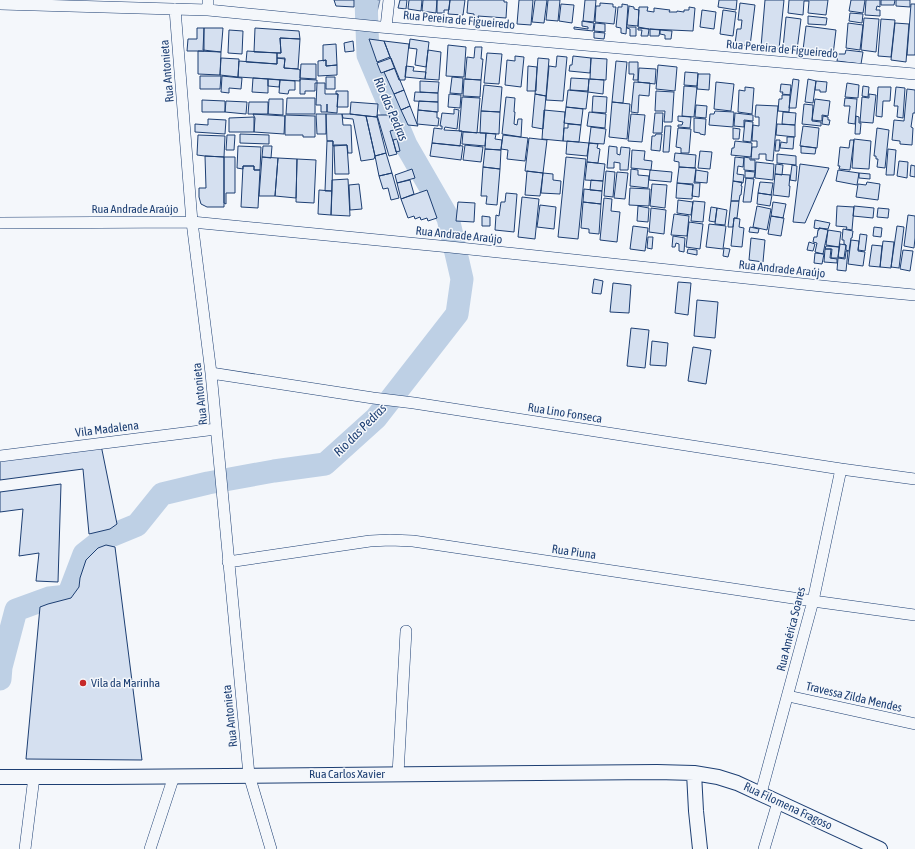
<svg xmlns="http://www.w3.org/2000/svg" width="915" height="849" viewBox="0 0 915 849" font-family="'Asap Condensed',sans-serif">
<style>
.water{fill:#bed0e5;stroke:#687fa3}
.lines{fill:none;stroke-linecap:round;stroke-linejoin:round}
.river{stroke:#bed0e5;stroke-width:23}
.building{fill:#d5e0f0;stroke:#1d3f73}
.minor-casing{stroke:#1d3f73;stroke-width:12}
.tertiary-casing{stroke:#1d3f73;stroke-width:16}
.minor{stroke:#f4f7fb;stroke-width:11}
.tertiary{stroke:#f4f7fb;stroke-width:14}
.poi-dot{fill:#c62828;stroke:#f4f7fb;stroke-width:1.5}
.labels{text-anchor:middle;dominant-baseline:central;stroke-width:3;stroke-linejoin:round;paint-order:stroke}
.street-label{font-size:12px;fill:#1d3f73;stroke:#f4f7fb}
.poi-label{font-size:12px;fill:#1d3f73;stroke:#f4f7fb;text-anchor:start}
.water-label{font-size:13px;font-style:italic;fill:#1d3f73;stroke:#f4f7fb}
</style>
<rect width="100%" height="100%" fill="#f4f7fb"/>
<!-- water -->
<path class="water" d="M362 0H380L376 16 358 13Z"/>
<g class="lines">
<!-- river -->
<path class="river" d="M0 679 1 667 16 610 49 598 68 596 84 554 103 539 137 525 162 494 208 483 274 471 325 464 376 418 457 314 462 279 448 218 406 145 368 55 366 0"/>
</g>
<!-- building -->
<path class="building" d="M334 0H354V7L336 6Z
M400 0H407L406 9 398 8Z
M409 0H422L421 11 408 9Z
M423 0H437L436 13 422 11Z
M437 0H450L449 10H444V13H437Z
M450 0H465L463 15 448 14Z
M468 0H504V2H507L506 18 478 16 479 20H474V14L467 13Z
M519 0H533L531 25 517 24Z
M535 0H547L544 23 532 22Z
M548 0H560L558 21 546 20Z
M585 0H596L594 22 583 21Z
M719 0H737L736 10 718 7Z
M765 0H784L779 49 761 47Z
M789 0H828L826 15 808 13 809 1H804L803 15 788 13Z
M851 0H865L863 13 849 11Z
M866 0H880V7L877 6 876 10H880V16L865 15Z
M881 0H895L894 5H881Z
M896 0H910V7L896 6Z
M600 3 613 4V7H616L614 24 595 22 596 6H600Z
M740 3 755 5 750 46 735 44 737 29H741L742 20H738Z
M561 4 574 5 572 23 559 21Z
M622 4 628 5 626 34 621 33V28L616 27 618 7H622Z
M911 4H915V55H907Z
M629 6 634 7V9L639 10 638 26 627 25Z
M639 7H648L647 11 654 12V8L670 10 669 12H677V11L684 12V10H689V7L695 8 693 31 649 29 638 27Z
M702 10 716 12 714 29 700 27Z
M723 10 736 12 733 36 720 34Z
M850 13 863 14 862 23 849 21Z
M808 16 827 18 826 25 808 24Z
M786 17 801 19 797 50 783 48Z
M864 18 879 19 876 52 861 50Z
M881 19 895 20 891 57 878 56Z
M582 21 594 23 593 31 574 29V27L588 29V27L582 26Z
M595 23 605 24V32L594 31Z
M848 23 863 25 860 50 846 48Z
M895 23 909 24 906 62 891 60Z
M806 26 836 30 833 55 803 50Z
M627 27H636V36H630V29L627 28Z
M197 28H204V51H187L188 39H197Z
M204 28H223L221 52 203 50Z
M255 28 299 31 300 39 280 38 281 53 254 52Z
M638 28 649 29 648 36H641L642 30H638Z
M650 29 660 30 659 36H650Z
M229 30 243 31 242 54 228 53Z
M660 30 672 31 671 39H665V35L660 34Z
M594 32 605 33 604 39 594 38Z
M280 38 300 39 298 69 284 68 285 58H277V53H281Z
M369 39 384 41 390 57 377 62Z
M410 39 429 42 426 67 415 65 417 49 409 48Z
M353 41 354 51 345 52 344 43Z
M384 41 409 44 405 80H399Z
M336 44 337 65 326 66V60L323 61V45Z
M448 45 466 47 464 77 446 76Z
M475 47H482L481 59H483L481 80 465 79 467 57 474 58Z
M428 50 441 52 439 80 425 79Z
M846 50 863 52 861 64 837 61 838 54H845Z
M198 51 221 52 220 75 198 74Z
M247 51 277 53V64L246 62Z
M487 53 502 54 499 84 484 83Z
M515 56 524 57 521 87 505 85 507 60 515 61Z
M557 56 567 57 563 101 546 100 549 66 556 67Z
M573 56 591 58 590 73 569 71 570 65H572Z
M221 58 239 59 238 77 220 75Z
M277 58 285 59 284 68 298 69 300 70V81L238 77 239 61 277 64Z
M391 58 395 68 381 73 377 63Z
M538 58 549 59 546 96 535 94Z
M591 58 607 59 606 80 590 79Z
M326 60V66L337 65V75L318 76V61Z
M616 61 627 62 623 103 612 102Z
M629 62H638V80H633L634 74H629Z
M301 64H316V79L300 78Z
M658 65 677 67 675 91 656 89Z
M406 66 414 67 413 71 426 72 425 79 405 77Z
M528 66 537 67 536 91H527Z
M395 68 404 90 394 94 384 72Z
M639 68 656 69 655 84 638 82Z
M685 72 698 73 697 86 684 85Z
M698 74H710L709 90 697 89Z
M200 76H221L220 89H200Z
M222 76 242 78 241 89 229 88V93L221 92Z
M326 77H335V89H326Z
M452 77 463 78 462 94 450 93Z
M253 78 268 79V93L252 92Z
M571 78 589 79 588 91 570 90Z
M268 79 280 80 279 87 268 86Z
M300 79 317 80V83H315V91H305V94H300Z
M464 79 481 80 480 97 463 96Z
M589 79 604 80 603 94 588 92Z
M793 79 799 80 796 108H789Z
M808 79 816 81 813 103 805 102Z
M280 80 295 81V90H289L288 94 279 93Z
M420 81 439 82 438 93 420 92Z
M816 81 827 82 826 92H820V90H815Z
M634 82 650 83 649 96 639 95 638 113 631 112Z
M716 82 734 84 731 111 714 109Z
M317 83H325V94H338L337 113 327 112V104V112H321V105H316Z
M847 83 859 85 858 98 845 97Z
M781 84 791 85 790 95 782 94 783 92H780Z
M484 85 502 87 500 112 481 111Z
M684 86 697 87 694 117 682 116Z
M863 86 869 87 868 97 862 96Z
M745 87 754 88 752 114 738 112 739 90 745 91Z
M878 87H891L890 101H883L882 117 876 116Z
M896 87 905 88 903 118 897 117 898 106H894Z
M907 89 915 90V113H913L911 127 913 128 912 145 900 144V141L892 140 894 120 904 121Z
M404 90 410 106 401 110 394 94Z
M568 90 588 92 586 109 566 107Z
M336 91H348V107H337L338 94H336Z
M656 91 674 92 672 122H664L665 111H655Z
M415 92 438 93V102L414 101Z
M449 94 461 95 460 108 448 107Z
M535 94 546 96 543 129 532 127Z
M869 94 876 95 873 123 860 122 862 97 869 98Z
M782 95H790L789 112 778 111 779 99H782Z
M593 96 607 97 606 113 592 112Z
M462 97 480 98 477 133 459 131Z
M506 97 515 98 514 112H515L514 124 517 125 518 119H522L521 137 502 134Z
M287 98H315V114H286Z
M845 98 857 99 855 124 848 123 850 106H844Z
M269 99H283V115L268 114Z
M815 99 830 101 828 116 822 115V121L812 120Z
M202 100 225 101V112H202Z
M226 101 247 102 246 114 225 112Z
M419 101 438 102V112L418 110Z
M249 102H268V114H248Z
M351 102 378 104 377 117 350 114Z
M612 102 630 104 627 139 609 137Z
M804 104 813 105 812 121 821 122V126L802 124Z
M696 105 707 106 706 118 695 117Z
M756 105 778 106 773 161 766 160V154H759V159H751L752 147H757V141H752L753 125 759 126V117H755Z
M410 106 417 124 418 126 408 125 401 110Z
M566 107 583 109 581 125 564 123Z
M454 109 459 110 457 129 445 127 444 130 462 131 460 146 432 143 434 128 442 129V126H440L442 113 454 114Z
M418 110 437 112V118H439L438 126 417 124Z
M544 110 565 112 563 141 542 139Z
M481 111 500 112 499 134 480 133Z
M715 111 734 112 733 127 709 125 710 114H714Z
M589 112 606 114 605 128 587 126Z
M783 112 796 113 795 125 782 124Z
M655 113H663L662 133H653Z
M735 113 753 115V121L744 120V127L734 126Z
M253 114 285 116 284 134 254 132 255 118Z
M316 114H326V134H317Z
M326 114H342L343 125H351L352 153H348L347 145 333 146V141H327Z
M342 114H350L366 116 375 156 374 159 361 161 353 119 343 118Z
M631 114 645 115 642 142 628 141Z
M285 115 315 116V137H303V135H285Z
M377 115H389L394 130 390 131 397 154 389 156Z
M366 116 377 117 386 153 375 156Z
M678 116 691 117 690 128 678 127V125H682L683 122 678 121Z
M823 116 828 117V120H830L829 125 822 124Z
M856 116 859 117V123H861L860 134H855Z
M254 117V132H229V118Z
M694 118 706 119 705 135 700 134V133L694 132Z
M208 119 226 120 225 134 195 132V124L208 125Z
M745 121 753 122 751 142 743 141Z
M568 124 581 125 579 142 563 141 564 128H568Z
M777 124 795 125V137L776 135Z
M665 126H671L669 152H663Z
M803 126 819 128 817 148 800 146Z
M591 127 606 129 604 144 589 143Z
M678 128 691 129 689 153H681V148L676 147Z
M733 128 740 129 739 139H733Z
M877 128 889 130 885 168 877 167 878 159H876V156H874Z
M463 132 486 133 485 146 462 144Z
M486 133 496 134 495 139 502 140 501 150 485 149Z
M240 134 269 135V144L240 143Z
M656 134H662L660 151 651 150 652 136H655Z
M198 135 225 136 224 157 205 156 197 155Z
M227 135H235L234 150H226Z
M503 135 528 138 525 161 507 159 508 150 501 149Z
M787 137H794L793 149 780 148 781 142 787 143Z
M529 138 547 140 543 173 525 171Z
M397 139 400 151 396 152 393 140Z
M854 139 871 141 869 169 852 168Z
M776 140H780L779 151H775Z
M850 140H854L850 170 839 169 840 166H838L840 147 849 148Z
M327 141H333L332 191H325Z
M567 141 589 143 587 156 566 154Z
M735 141 752 143 751 157 731 155 732 148H734Z
M432 143 463 146 461 160 430 156Z
M589 143 598 144 597 148 600 149 598 163 587 162Z
M334 145H347L349 174H335Z
M465 145 483 147 481 162 463 160Z
M238 146 261 147 260 170H254V166H243V169L237 168Z
M263 146H272L271 158 262 157Z
M609 146 617 147V154L620 155 621 147 630 148 628 170H620V163L614 162V168H607Z
M801 146 816 148 815 154 801 153Z
M485 149 501 150 500 169 483 167Z
M888 149 896 150 894 175H886Z
M632 150 645 151 644 160 652 161 651 170 631 168Z
M700 151 712 152 710 169 698 168Z
M386 153 392 173 379 176 375 156Z
M675 153 696 155 695 168 679 167V162L674 161Z
M777 154 796 156V165L777 163Z
M205 156 224 157V207H207L201 204 199 197V188H206Z
M224 157H235V193H226V204L224 203Z
M262 157 278 158 275 196H259Z
M566 157 586 159 578 239 558 237Z
M735 157 744 158 743 167 738 166 737 174 744 175 743 183 733 181Z
M744 157 750 158V160H755V171L744 170Z
M278 158 297 159 296 198 275 196Z
M297 159 316 160 314 203 296 202Z
M899 161 908 162 907 178 897 176Z
M587 162 605 164 603 181 585 180Z
M756 162 774 164 773 180 755 178Z
M776 164 783 165 782 175 775 174Z
M800 164 829 168 805 223 793 222Z
M792 165 797 166 796 181 790 180Z
M911 165 915 166V177L910 176Z
M243 166H254V170H260L258 208 241 207Z
M483 167 500 169 497 205 486 204 487 196H481Z
M679 167 696 168 694 183H700L699 197 692 196 693 184 677 183Z
M412 169 415 178 397 183 395 175Z
M631 169 638 170V175L649 176 648 188 630 186Z
M650 170 672 172 671 182 649 180Z
M696 170 708 172 707 183 695 182Z
M838 170 859 173 857 185 836 181Z
M527 171 543 173 540 196 525 195Z
M606 171 615 172 613 197 604 196Z
M745 171 755 172 754 178H745Z
M617 172 628 173 625 199 614 198Z
M392 173 399 198 391 200 388 188 383 189 379 176Z
M543 173 553 174V180L561 181 560 194 541 193Z
M859 173 870 174V179L859 178Z
M775 174 790 175 789 186H790L789 197 773 195Z
M746 178 754 179 751 202H743Z
M348 179 350 216 331 215 332 180Z
M410 180 414 194 401 199 397 183Z
M591 180 603 181 602 191 590 190Z
M733 181 742 182 741 186H742L741 195H740L739 201H731Z
M760 182 773 183 771 195 758 193Z
M867 182 880 184 878 200 856 197 858 184 866 185Z
M677 183 693 185 692 199 676 198Z
M359 184 362 209 350 210 349 185Z
M652 184 667 185 665 208 650 206Z
M630 188 650 189 649 206 629 205Z
M584 189 602 191 601 204 583 202Z
M319 190 332 191 331 215 318 214Z
M427 190 437 218 428 221 427 218 421 220 420 217 415 219 414 216 408 218 401 199Z
M506 193 517 194 514 232 495 230 496 215 499 216 501 202H505Z
M758 193 772 195 770 206 757 204Z
M522 197 539 199 535 239 518 237Z
M604 198 612 199 611 211 620 212 617 242 600 240Z
M678 200 693 202 691 215 677 213Z
M693 201 705 202 703 222 691 221Z
M731 201H739L737 218H734L733 227H728Z
M458 202 475 203 474 222 456 221Z
M583 202 601 204 599 234 589 233V229L581 228Z
M773 202 786 204 783 218 771 216Z
M540 205 556 207 554 229 537 227Z
M638 206 649 208 648 222 637 221Z
M757 206 771 209 767 230 753 227Z
M837 206 854 207 852 230 846 229 847 227 836 226Z
M854 206 874 208 873 218 853 216Z
M711 207 717 208 715 222 709 221Z
M651 208 666 210 664 234 649 232Z
M717 208 727 210 725 225 715 224Z
M878 208 889 209 888 218 877 217Z
M674 214 689 216 687 236 671 235Z
M908 215 915 216V238L914 248 904 246Z
M482 216 490 217V226H482Z
M771 216 784 218 781 236 768 234Z
M734 218 740 219 739 227 744 228 742 247 731 246Z
M815 220 830 223 828 229 819 228V229L814 228Z
M689 222 703 224 700 249 686 247Z
M709 224 726 226 723 249 706 247Z
M633 226 648 228 645 251 630 249Z
M897 226 904 227 899 268 891 267Z
M750 227 759 229 758 233 749 232Z
M874 227 882 228 881 237 873 236Z
M819 228 828 230 823 254 815 252 817 243 813 242 814 237H817L818 230H819Z
M843 229 853 231 852 238H851L849 251 846 250V245L844 244V240H842Z
M828 230 841 232 839 247 826 245Z
M860 234 867 235 865 251 858 250Z
M673 236 685 238 684 252 679 251V244L676 243 675 247H672Z
M648 237H653L652 249 647 248Z
M751 238 765 240 763 262 749 260Z
M851 240 859 241 858 251 865 252 863 266 848 264Z
M883 241 894 242 891 268 880 267Z
M809 242 815 244 813 251 807 250Z
M840 244 846 245 844 258 838 257Z
M872 245 882 246 880 267 869 266Z
M826 246 839 247 838 258H831L832 249H825Z
M724 248 730 249 728 257 723 256Z
M688 249 697 250V255L687 253Z
M825 249H831L830 258 837 259V263L824 262Z
M903 250 913 251 910 271 900 269Z
M846 251H848L846 271 837 270 838 258 845 259Z
M815 253 824 254 822 264 814 263Z
M594 279 603 281 601 294 592 293Z
M678 282 691 283 688 315 675 313Z
M613 283 631 285 629 313 610 312Z
M697 300 718 302 715 338 694 336Z
M631 328 649 330 645 368 627 366Z
M652 341 668 343 666 366 650 365Z
M693 347 711 350 706 384 688 381Z
M101 445 117 524 110 529 89 534 83 469 0 480V459Z
M61 484 58 582 36 581 39 553 19 556 23 509 0 512V492Z
M106 545 115 547 142 760 26 759 40 607 48 604 71 598 79 587 80 578 86 560 98 548Z"/>
<g class="lines">
<!-- minor casing -->
<g class="minor-casing">
<path id="minor" d="M208 0V10
M0 4 208 10 380 27 915 74
M175 9 192 222 211 373 249 775 271 849
M386 27 389 0
M0 223 192 222 450 247 831 287 915 295
M211 373 373 398 414 403 841 469 915 479
M0 456 216 429
M228 562 370 541 390 540 413 541 813 601 915 615
M788 696 915 724
M398 774 406 631
M761 793 813 601 841 469
M25 849 34 777
M150 849 174 776
M764 849 778 802"/>
</g>
<!-- tertiary casing -->
<g class="tertiary-casing">
<path id="tertiary" d="M694 773 696 811 700 849
M0 777H107L657 772 694 773 718 777 737 783 880 849"/>
</g>
<!-- minor -->
<use href="#minor" class="minor"/>
<!-- tertiary -->
<use href="#tertiary" class="tertiary"/>
</g>
<!-- markers -->
<circle class="poi-dot" cx="83" cy="683" r="4"/>
<g class="labels">
<!-- street labels -->
<g class="street-label">
<text transform="translate(459 20) rotate(5)">Rua Pereira de Figueiredo</text>
<text transform="translate(782 49) rotate(5)">Rua Pereira de Figueiredo</text>
<text transform="translate(167 71) rotate(-95)">Rua Antonieta</text>
<text x="135" y="209">Rua Andrade Araújo</text>
<text transform="translate(459 235) rotate(6)">Rua Andrade Araújo</text>
<text transform="translate(782 269) rotate(6)">Rua Andrade Araújo</text>
<text transform="translate(200 394) rotate(-96)">Rua Antonieta</text>
<text transform="translate(565 413) rotate(9)">Rua Lino Fonseca</text>
<text transform="translate(107 429) rotate(-7)">Vila Madalena</text>
<text transform="translate(574 552) rotate(8)">Rua Piuna</text>
<text transform="translate(791 629) rotate(-76)">Rua América Soares</text>
<text transform="translate(854 697) rotate(13)">Travessa Zilda Mendes</text>
<text transform="translate(230 716) rotate(-96)">Rua Antonieta</text>
<text x="347" y="774">Rua Carlos Xavier</text>
<text transform="translate(788 806) rotate(25)">Rua Filomena Fragoso</text>
</g>
<!-- poi labels -->
<g class="poi-label">
<text x="91" y="683">Vila da Marinha</text>
</g>
<!-- water labels -->
<g class="water-label">
<text transform="translate(391 109) rotate(67)">Rio das Pedras</text>
<text transform="translate(360 430) rotate(-45)">Rio das Pedras</text>
</g>
</g>
</svg>
